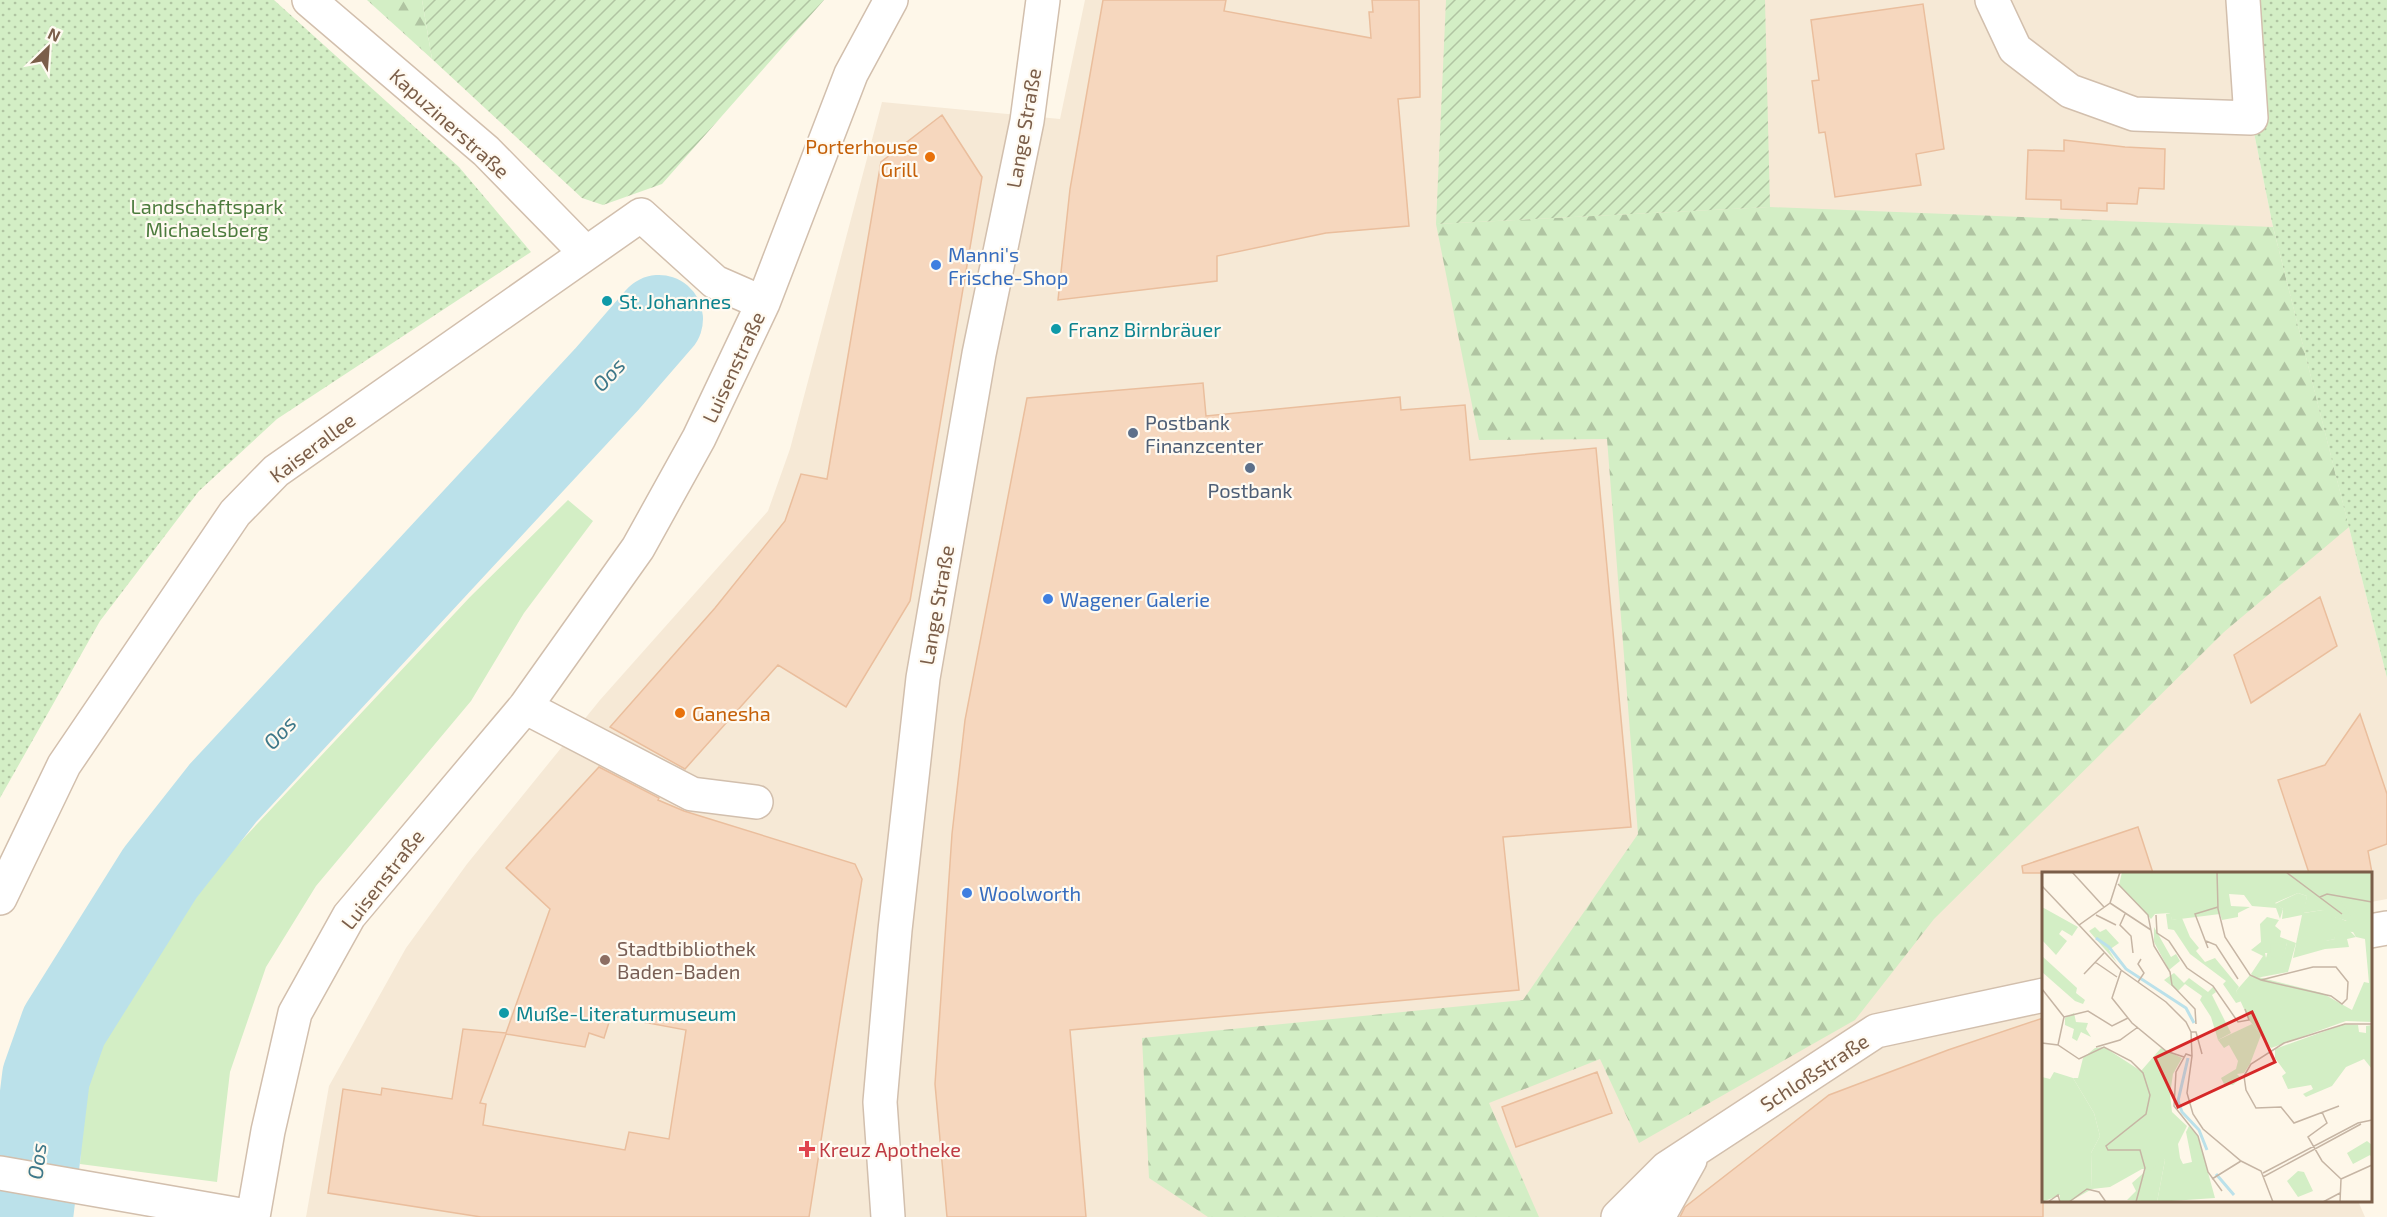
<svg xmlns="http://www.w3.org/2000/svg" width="2387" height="1217" viewBox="0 0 2387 1217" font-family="'Exo 2',sans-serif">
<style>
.residential{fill:#f6e9d6}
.grass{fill:#d3eec5}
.forest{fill:url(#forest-firs)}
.park{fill:url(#park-dots)}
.garden{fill:url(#garden-furrows)}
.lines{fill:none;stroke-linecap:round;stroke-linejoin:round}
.river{stroke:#bbe1ea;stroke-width:88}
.building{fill:#f6d7be;stroke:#eabe9d;stroke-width:1.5;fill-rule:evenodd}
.street-casing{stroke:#d2bfad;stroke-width:36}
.street{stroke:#fff;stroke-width:33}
.food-dot{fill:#e8710a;stroke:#fffaf1;stroke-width:2}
.shop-dot{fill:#3f7fe0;stroke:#fffaf1;stroke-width:2}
.culture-dot{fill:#0f9aa8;stroke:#fffaf1;stroke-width:2}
.service-dot{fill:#5c6f8a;stroke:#fffaf1;stroke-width:2}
.education-dot{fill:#8d6e63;stroke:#fffaf1;stroke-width:2}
.health-dot{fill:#e0444e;stroke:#fffaf1;stroke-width:2}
.labels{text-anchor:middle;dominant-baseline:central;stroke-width:4.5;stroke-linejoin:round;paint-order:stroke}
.street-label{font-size:20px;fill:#7b5e49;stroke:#fffaf1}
.food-label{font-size:20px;fill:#c56008;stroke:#fffaf1;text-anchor:end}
.park-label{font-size:20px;fill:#4c7b3d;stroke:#fffaf1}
.shop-label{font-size:20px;fill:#366cbe;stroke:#fffaf1;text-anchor:start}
.culture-label{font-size:20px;fill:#0d838f;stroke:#fffaf1;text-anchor:start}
.service-label{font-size:20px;fill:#4e5e75;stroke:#fffaf1;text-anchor:start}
.education-label{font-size:20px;fill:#785e54;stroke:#fffaf1;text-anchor:start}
.health-label{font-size:20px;fill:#be3a42;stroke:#fffaf1;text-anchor:start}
.water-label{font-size:21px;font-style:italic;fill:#3e7889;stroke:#fffaf1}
.inset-river{fill:none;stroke:#bbe1ea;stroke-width:3}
.inset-road{fill:none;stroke:#c6b5a4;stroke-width:1.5}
.view{fill:#d62828;fill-opacity:0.15;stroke:#d62828;stroke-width:3}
.inset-edge{fill:none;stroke:#7b5e49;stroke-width:3}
</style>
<defs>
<pattern id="forest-firs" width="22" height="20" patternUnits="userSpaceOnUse" patternTransform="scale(1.5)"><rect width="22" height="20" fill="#d3eec5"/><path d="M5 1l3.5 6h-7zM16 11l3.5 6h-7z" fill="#b0c4a2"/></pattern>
<pattern id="park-dots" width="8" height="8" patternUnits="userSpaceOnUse" patternTransform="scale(1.5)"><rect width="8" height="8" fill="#d3eec5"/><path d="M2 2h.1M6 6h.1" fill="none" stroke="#b0c4a2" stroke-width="1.8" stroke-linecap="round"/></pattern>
<pattern id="garden-furrows" width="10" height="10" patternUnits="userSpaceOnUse" patternTransform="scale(1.5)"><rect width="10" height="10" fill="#d3eec5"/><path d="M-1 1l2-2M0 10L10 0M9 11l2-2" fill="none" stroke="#b0c4a2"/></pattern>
</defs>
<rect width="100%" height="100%" fill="#fef7e9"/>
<!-- residential -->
<path class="residential" d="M1085 0H2243L2251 118 2273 227 2387 678V899L2371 902 2370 874H2044V1200L2358 1201 2365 1217H306L329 1086 406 948 467 864 600 700 768 511 790 449 882 102 1060 119Z"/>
<!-- grass -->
<path class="grass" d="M568 500 593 521 524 613 471 701 316 886 266 967 230 1072 217 1182 80 1164 86 1068 142 967 184 902 470 597Z"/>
<!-- forest -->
<path class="forest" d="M367 0H422L432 59Z
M1770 207 2273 227 2349 527 2224 632 1934 919 1855 1020 1639 1143 1600 1059 1489 1103 1539 1217H1208L1149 1178 1142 1038 1523 1000 1638 834 1607 439 1479 440 1436 224Z"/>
<!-- park -->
<path class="park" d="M0 0H274L459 167 531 252 277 419 199 491 100 621 0 798Z
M2243 0H2387V678L2273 227 2251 118Z"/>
<!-- garden -->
<path class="garden" d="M422 0H824L662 184 603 205 582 198 432 59Z
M1446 0H1765L1770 207 1436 224Z"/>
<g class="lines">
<!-- river -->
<path class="river" d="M29 1217 46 1077 64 1026 160 873 223 793 607 379 659 319"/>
</g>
<!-- building -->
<path class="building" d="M1103 0H1226L1224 11 1371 38 1369 12H1373L1372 0H1419L1420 97 1398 99 1409 226 1326 233 1217 256V281L1058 300 1070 189Z
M1923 4 1944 149 1916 154 1921 185 1835 197 1825 132 1819 133 1812 81 1819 80 1811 20Z
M942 115 982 177 910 601 846 707 778 665 685 769 610 727 715 608 785 521 801 474 827 479 881 162Z
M2064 140 2125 147 2165 149 2164 189 2139 188 2137 204 2107 203V211L2061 209V200L2026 199 2028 150 2064 151Z
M1203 383 1206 416 1400 397 1401 410 1465 405 1470 460 1596 448 1631 827 1503 837 1519 990 1070 1030 1086 1217H947L935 1084 952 834 965 720 1027 398Z
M2320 597 2337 646 2251 703 2234 655Z
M2360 714 2387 794V844L2368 851 2372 873H2309L2278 780 2325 765Z
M599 767 659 798 658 800 684 811 855 864 862 879 809 1217H481L328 1193 343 1089 381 1095 382 1088 452 1099 463 1029 506 1033 550 909 506 868ZM611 1016 686 1030 669 1139 629 1132 625 1150 483 1125 486 1104 480 1103 506 1034 585 1047 589 1033 604 1038Z
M2138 827 2153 873H2023L2022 866Z
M2043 1018V1217H1680L1685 1207 1829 1095 1948 1050Z
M1597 1072 1612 1113 1516 1147 1502 1107Z"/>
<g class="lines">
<!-- street casing -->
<g class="street-casing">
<path id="street" d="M309 0 486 151 585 252
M1992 0 2015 49 2070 91 2134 114 2251 118 2243 0
M525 707 692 794 756 802
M0 898 64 765 235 513 276 471 641 215 715 282 763 303
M2370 931 2387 928
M0 1173 252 1217
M253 1217 268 1131 295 1013 349 916 525 707 638 548 699 438 763 303 851 74 891 0
M888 1217 880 1102 895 930 923 678 979 354 1027 121 1043 0
M1618 1217 1667 1168 1876 1031 2044 995
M1658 1217 1690 1160"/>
</g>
<!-- street -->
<use href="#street" class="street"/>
</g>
<!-- markers -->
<g class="food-dot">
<circle cx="930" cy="157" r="6"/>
<circle cx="680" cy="713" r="6"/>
</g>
<g class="shop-dot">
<circle cx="936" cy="265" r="6"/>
<circle cx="1048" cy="599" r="6"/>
<circle cx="967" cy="893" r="6"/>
</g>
<g class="culture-dot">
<circle cx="607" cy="301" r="6"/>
<circle cx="1056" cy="329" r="6"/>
<circle cx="504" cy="1013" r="6"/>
</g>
<g class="service-dot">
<circle cx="1133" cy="433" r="6"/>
<circle cx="1250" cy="468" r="6"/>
</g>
<circle class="education-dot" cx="605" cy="960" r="6"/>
<path class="health-dot" d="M804 1140h6v6h6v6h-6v6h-6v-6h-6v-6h6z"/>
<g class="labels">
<!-- street labels -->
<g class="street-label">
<text transform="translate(450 123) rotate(42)">Kapuzinerstraße</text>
<text transform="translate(1023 128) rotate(-80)">Lange Straße</text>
<text transform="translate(733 367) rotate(-65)">Luisenstraße</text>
<text transform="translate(312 447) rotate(-37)">Kaiserallee</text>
<text transform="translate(936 605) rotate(-80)">Lange Straße</text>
<text transform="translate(382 879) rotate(-52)">Luisenstraße</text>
<text transform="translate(1814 1072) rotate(-33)">Schloßstraße</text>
</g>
<!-- food labels -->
<g class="food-label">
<text x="918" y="146">Porterhouse<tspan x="918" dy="23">Grill</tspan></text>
<text x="692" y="713" text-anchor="start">Ganesha</text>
</g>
<!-- park labels -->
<g class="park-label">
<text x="207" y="206">Landschaftspark<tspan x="207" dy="23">Michaelsberg</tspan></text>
</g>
<!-- shop labels -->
<g class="shop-label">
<text x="948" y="254">Manni's<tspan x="948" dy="23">Frische-Shop</tspan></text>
<text x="1060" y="599">Wagener Galerie</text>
<text x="979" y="893">Woolworth</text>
</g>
<!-- culture labels -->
<g class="culture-label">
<text x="619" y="301">St. Johannes</text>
<text x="1068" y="329">Franz Birnbräuer</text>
<text x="516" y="1013">Muße-Literaturmuseum</text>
</g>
<!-- service labels -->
<g class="service-label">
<text x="1145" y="422">Postbank<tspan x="1145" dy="23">Finanzcenter</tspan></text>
<text x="1250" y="490" text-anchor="middle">Postbank</text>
</g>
<!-- education labels -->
<g class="education-label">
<text x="617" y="948">Stadtbibliothek<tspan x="617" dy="23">Baden-Baden</tspan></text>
</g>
<!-- health labels -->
<g class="health-label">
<text x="819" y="1149">Kreuz Apotheke</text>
</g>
<!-- water labels -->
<g class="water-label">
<text transform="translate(608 374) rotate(-47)">Oos</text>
<text transform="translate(279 732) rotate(-47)">Oos</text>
<text transform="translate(36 1161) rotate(-83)">Oos</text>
</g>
</g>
<!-- overview -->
<g transform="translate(2042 872)">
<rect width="330" height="330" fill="#fef7e9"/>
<path d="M228 71H245L240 92 224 86Z" fill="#d3eec5"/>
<path d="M80 0H330V30L305 49 293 45 314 65 305 67 307 75 283 77V69L293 67 281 38 261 41 265 24 256 21 233 31 241 37 238 47 234 36 210 34 202 23 187 22 189 34 208 35 196 41V45L180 48 178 42 130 48 128 41 113 42 109 47 77 13ZM225 45 237 48 233 54 239 59 238 65 254 71 246 100 214 106 209 102 221 84 209 78 219 70 218 52ZM245 71 239 91 230 84 224 86 223 81H229L228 72ZM0 84 35 116 34 121 43 128 41 132 33 129 0 100ZM210 152 219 163 208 192 202 201 195 202 199 206 191 213 182 212 179 206 194 197 196 189 187 173 182 176 176 168ZM12 200 31 206 52 241 58 264 49 281 50 317 27 330H18V323L0 330V205L8 207ZM325 269 330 273V286L328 283 311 292 305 281ZM120 285 123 288 115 330 85 328 94 319 90 311Z" fill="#d3eec5" fill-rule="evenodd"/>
<path d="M303 26 330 31V150L304 149 229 176 207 148 194 119 208 103 280 121 310 138 322 110 327 111 323 67 314 65 311 60 296 59 293 44 304 49 309 44 299 29ZM0 35 36 55 30 64 20 58 17 62 25 69 14 83 0 68ZM303 152 316 153 317 160 324 161V154L330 153V197L322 187 304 195 290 214 264 225 261 222 271 217 269 213 246 217 240 204 244 201 233 186V177ZM62 175 99 199 119 176 140 186 131 202 128 222 130 240 145 254 136 272 138 286 141 292 150 290 144 260 147 254 156 264 173 326 115 330 123 288 120 286 110 298 103 301V297H100L68 315 50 317 49 281 58 264 52 241 31 206H36L41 186 53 176Z" fill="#d3eec5"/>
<path d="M256 21 265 24 262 41 281 38 289 42 293 67 284 69 283 77 251 86 260 43 240 47 241 37 233 32ZM129 41 130 48 140 46 148 65 157 76 154 79 163 90 173 86 197 115 194 119 200 129 194 131 181 112 184 109 148 82 132 58 126 57 124 42ZM53 55 58 60 64 57 77 71 67 78 75 91 47 59ZM112 55 129 85 134 82 138 89 127 98 112 70ZM132 101 142 111 147 106 166 120 171 115 174 120 170 123 189 161 176 168 169 145 158 128 160 124 143 112 136 119 122 108ZM32 141 34 150 46 151 44 157 49 165 39 160 35 169 30 166 32 157 23 153V146ZM256 299 262 300 271 319 256 325 245 309Z" fill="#d3eec5"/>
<path class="inset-river" d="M54 66 67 75 84 97 144 136 152 151M146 186 136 229 140 240 157 258 165 278M174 302 192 323"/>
<path class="inset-road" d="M30 0 62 35M175 0 176 37 183 65 208 103 219 108 289 124 300 132 305 127 306 110 294 95H271L219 108M244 0 300 42M76 12 106 43 112 74 128 100 130 113 153 137 154 152M0 14 37 53 68 31 78 0M278 25 285 22 330 30M68 31 109 58M83 42 78 53 89 64 91 81M54 43 74 53M114 43 115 61 127 69 145 96 171 114 196 150 207 148 203 137M37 53 79 98 124 130 144 150 149 160 150 184 145 221 151 242 161 257 199 289 219 299 231 330M164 69 174 73 196 107M166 76 153 42 176 35M53 90 75 105M79 99 70 126 90 151 124 179 142 185M42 102 62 81M96 110 102 101 96 92 99 87M0 117 22 145 16 173M22 145 46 139 70 154 86 146M149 160H154L160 182M0 171 16 173 37 187 62 175 89 189 101 201 108 223 104 242 64 274 66 278H98L103 296 94 330M54 175 78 168 96 155M150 184 144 182 134 200 132 234 156 264 166 300 180 319M297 234 252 251 239 235 214 236 204 218 202 204 209 192 242 171 303 152H330M280 240 285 251 266 265 280 289 299 307 298 330M221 301 316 251 330 248M221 305 319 252M170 307 199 289M299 307 330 293M6 330 16 323 18 330M27 330 45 317 57 320 64 330M281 330 298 321"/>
<path class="view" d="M210 140 233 190 136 235 113 186Z"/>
<rect width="330" height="330" class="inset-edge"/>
</g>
<!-- north arrow -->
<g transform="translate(48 48) rotate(25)" stroke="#fffaf1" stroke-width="4.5" paint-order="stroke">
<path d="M0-4.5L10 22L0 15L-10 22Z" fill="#7b5e49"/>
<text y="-9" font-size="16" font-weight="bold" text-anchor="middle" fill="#7b5e49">N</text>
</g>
</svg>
